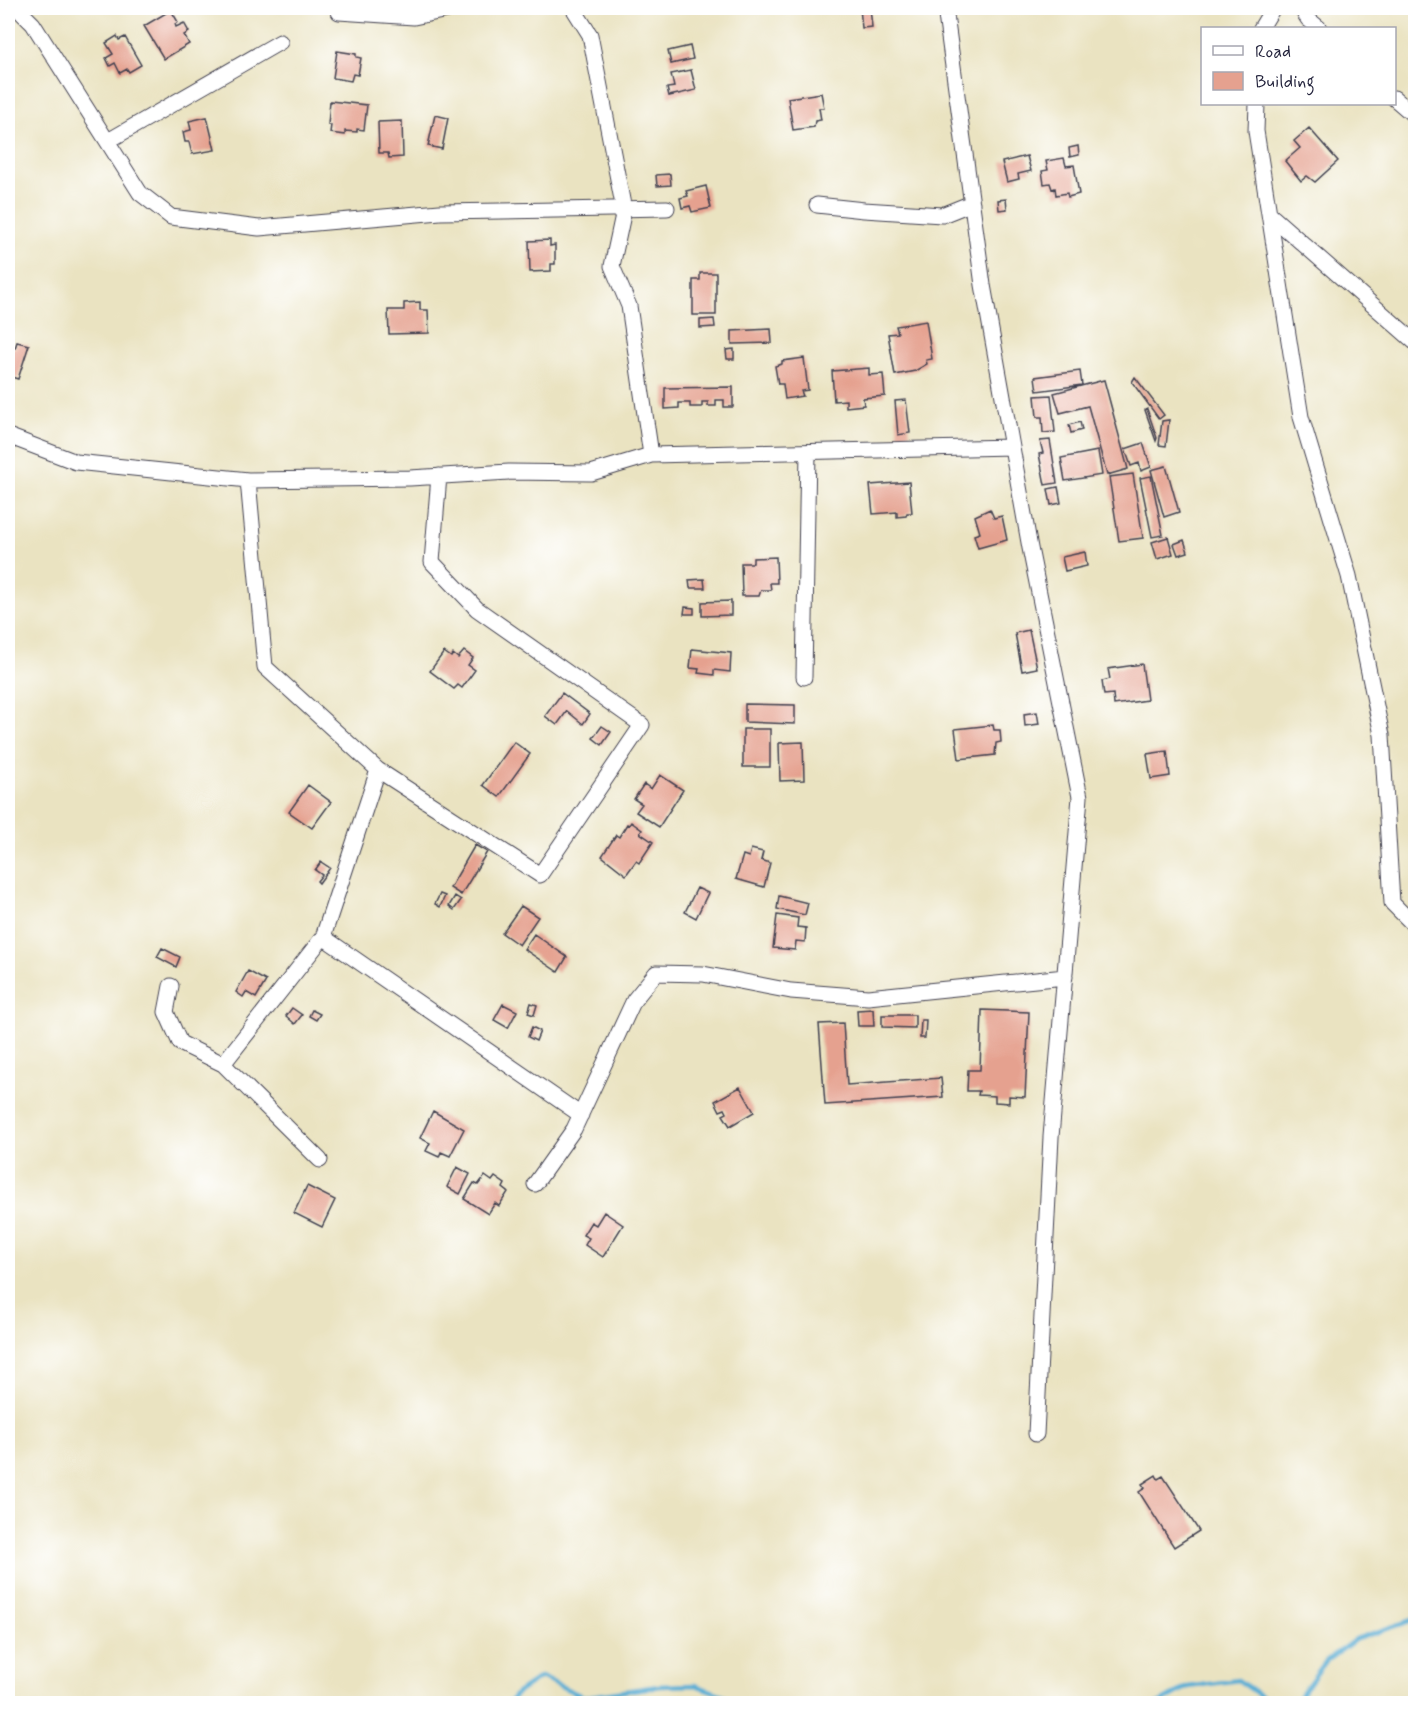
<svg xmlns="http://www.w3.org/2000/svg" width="1423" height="1711" viewBox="0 0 1423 1711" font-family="Mynerve,sans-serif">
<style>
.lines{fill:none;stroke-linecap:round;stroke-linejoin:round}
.stream{stroke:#59aed5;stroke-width:4.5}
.building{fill:#e5a18f}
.minor-casing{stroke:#403f4f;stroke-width:17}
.minor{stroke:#fff;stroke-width:15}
</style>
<rect width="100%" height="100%" fill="#fff"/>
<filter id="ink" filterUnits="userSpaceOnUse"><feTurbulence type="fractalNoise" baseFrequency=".0167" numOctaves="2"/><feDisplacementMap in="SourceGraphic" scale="12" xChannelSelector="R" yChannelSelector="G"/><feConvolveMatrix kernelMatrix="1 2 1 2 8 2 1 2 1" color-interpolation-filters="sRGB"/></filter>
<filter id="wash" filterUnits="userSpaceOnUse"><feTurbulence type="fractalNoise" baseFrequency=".008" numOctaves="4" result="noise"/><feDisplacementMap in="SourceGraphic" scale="24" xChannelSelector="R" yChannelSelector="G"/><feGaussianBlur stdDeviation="1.35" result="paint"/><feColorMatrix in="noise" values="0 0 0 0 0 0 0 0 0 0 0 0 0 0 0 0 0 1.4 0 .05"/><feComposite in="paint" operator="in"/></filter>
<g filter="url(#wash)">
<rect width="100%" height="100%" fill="#eae3c1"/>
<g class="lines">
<!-- stream -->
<path class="stream" d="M508 1704 517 1693 541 1677 584 1697 659 1686 695 1685 723 1695 736 1704
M1157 1704 1188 1687 1238 1680 1272 1704
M1287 1704 1296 1701 1326 1661 1356 1639 1416 1619"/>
</g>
<g id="blocks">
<!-- building -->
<path class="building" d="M860 8H870L872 27 862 28Z
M171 10 178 22 175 24 176 27 184 23 189 32 184 35 189 44 164 59 144 26Z
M117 36 119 40 125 37 141 65 129 72 127 69 120 73 115 63 110 66 106 58 113 54 106 43Z
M690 46 693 59 671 64 668 51Z
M337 51 356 54V57L361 58 358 75 353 74 351 81 333 78Z
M691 70 696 90 669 96 667 88 674 87 671 74Z
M821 93 824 108H819L821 120 815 121 814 127 793 130 788 98Z
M330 101 367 105 364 130 357 129V132L345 131V135L330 133 331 125H328Z
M435 115 448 118 442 149 428 146Z
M207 117 215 150 192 154 189 142H185L183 132 191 130 189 121Z
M402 121 403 157 389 158 388 153H379L378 122Z
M1309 128 1338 161 1315 182 1307 176 1301 181 1285 161 1300 148 1294 141Z
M1078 146 1079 155 1070 157 1069 148Z
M1027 156 1031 171 1018 174 1019 179 1007 182 1002 162Z
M1064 158 1066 166 1074 165 1079 194 1068 197 1067 193 1056 195 1055 188 1052 189 1050 183 1044 184 1042 171 1048 170 1046 161Z
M670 174 671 185 657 186 656 175Z
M706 186 711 208 692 212 690 206 682 208 680 198 688 196 686 191Z
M1006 199 1007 209 999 210 998 200Z
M550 240V246L555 245V264H551V271L530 272 529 241Z
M700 273H716V315H693V280H700Z
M420 302V310H428L429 333 389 334 388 310H404V303Z
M714 319 715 327 700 328V320Z
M926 321 932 359 926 360 927 364 915 371 895 375 888 334 898 333 896 326Z
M771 329 772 343 732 344V331Z
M17 342 29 345 18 379 8 376V346L15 348Z
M734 349V359H727L726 350Z
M804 358 808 390 801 391 803 396 785 399 783 384H778L775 366 782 364V361Z
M869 368V375L883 374 885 396 863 398 864 405 846 407V400L834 401 832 371Z
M1080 371 1082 385 1037 391 1035 377Z
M1135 377 1164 415 1159 419 1132 382Z
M1104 380 1128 469 1107 475 1088 406 1060 413 1054 393Z
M733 387V407H724V400H716V406H708V402H702V407H690V403H679V408L665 409V388Z
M1051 395 1055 432 1043 433 1042 417H1037L1035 396Z
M906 400 910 433 898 435 895 401Z
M1147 409 1157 438 1156 441 1145 410Z
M1169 420 1166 446 1159 445 1162 421Z
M1080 422 1082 430 1071 433 1069 425Z
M1050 440 1057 483 1045 485 1039 454 1043 453 1040 441Z
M1143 443 1151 467 1141 471 1139 463 1131 466 1125 449Z
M1098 451 1102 475 1065 481 1061 458Z
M1166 466 1179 512 1164 517 1151 470Z
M1133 474 1143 538 1119 541 1109 477Z
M1151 476 1163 535 1152 537 1140 478Z
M909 482 912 513H907L906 516 897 517V512L873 514 870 485Z
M1058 487 1061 503 1051 505 1048 489Z
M990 509 994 518 1002 516 1007 540 978 548 974 535 980 533 975 516Z
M1168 537 1173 554 1157 559 1152 542Z
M1184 540 1188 552 1178 555 1174 544Z
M1085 552 1087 566 1065 571 1062 557Z
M776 557 777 583H770L771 590H761L759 596H742L741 563H753V558Z
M704 579 705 588H690L689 580Z
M731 601V615L702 616V602Z
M685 607 694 608V614H684Z
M1029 630 1037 668 1022 671 1015 633Z
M692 649 731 653 730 672 714 670V675L698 673 699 669 690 668Z
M464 651 473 658 468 665 475 670 462 688 458 685 454 689 430 671 444 652 451 657 453 654 458 658Z
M1142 664 1147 700 1114 705 1113 694 1104 695 1102 681 1110 679 1108 669Z
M562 693 590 714 583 724 567 711 557 725 545 716Z
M745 704 795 705V724L745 722Z
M1037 712 1039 724 1025 726 1024 714Z
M993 725 994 730H1000L1001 742 996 743 995 755 959 759 955 729Z
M602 726 611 732 602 745 593 738Z
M743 729H770V767H743Z
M514 742 530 754 499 797 483 785Z
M803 742 804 780 780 781 779 743Z
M1167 751 1170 776 1151 779 1147 754Z
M660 775 683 790 659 827 636 812 642 804 634 799 644 784 651 789Z
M308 785 331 802 312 828 289 812Z
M631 822 642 830 640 833 653 842 639 863 636 861 626 875 602 856 616 835 619 837 627 824 629 825Z
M475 845 487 852 461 895 450 888Z
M751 849 763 852 761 860 770 863 764 887 736 879 743 855 749 857Z
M321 862 330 868 319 883 317 881 322 875 315 870Z
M697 888 708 893 696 918 685 912Z
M440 894 445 896 440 907 435 904Z
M455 896 461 900 454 910 449 906Z
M779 896 808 903 805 915 777 909Z
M521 906 538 917 519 945 502 933Z
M777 915 798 918 797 927 806 928 805 942 796 941 795 950 773 948Z
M534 934 567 957 558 972 524 949Z
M162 948 180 957 176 967 157 957Z
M248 971 266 981 256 998 246 992 243 997 236 992Z
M531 1003 537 1005 534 1015 528 1013Z
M503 1004 517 1011 508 1028 494 1020Z
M292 1008 302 1015 295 1024 286 1016Z
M873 1009 874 1026H858L857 1010Z
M312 1010 320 1014 316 1020 309 1016Z
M982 1010 1029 1012 1025 1097 1009 1096V1103L995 1102V1096L978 1095 979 1091H967L968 1070H980Z
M882 1015H915V1028L882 1027Z
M921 1020H926L925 1038H920Z
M843 1023 847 1085 941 1078 943 1097 825 1105 819 1024Z
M532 1027 540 1031 536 1041 528 1037Z
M740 1087 754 1112 730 1126 723 1115 727 1113 725 1109 720 1111 715 1101Z
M433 1111 464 1129 450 1156 441 1152 439 1157 426 1151 430 1143 420 1138Z
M457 1167 470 1174 460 1194 447 1187Z
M485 1176 492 1181 495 1177 505 1184 503 1188 508 1192 499 1206 495 1203 488 1214 464 1199 474 1183 478 1185Z
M307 1186 335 1200 322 1227 294 1213Z
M604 1212 623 1225 603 1257 585 1245 589 1238 583 1235 591 1222 596 1225Z
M1156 1475 1158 1479 1163 1476 1199 1531 1174 1547 1139 1492 1145 1488 1142 1484Z"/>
</g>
</g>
<g filter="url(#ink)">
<use href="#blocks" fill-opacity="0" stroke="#403f4f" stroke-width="1.5"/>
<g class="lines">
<!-- minor casing -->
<g class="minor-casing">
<path id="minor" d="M17 8 33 24 140 193 171 217 259 228 440 212 667 208
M337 8 339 12 414 17 457 8
M573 8 590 35 624 210 612 266 629 306 651 455
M945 8 983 285 1030 548 1080 797 1051 1137 1036 1434
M1301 8 1308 19 1319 28
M1261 28 1273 8
M1394 98 1416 117
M1257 104 1256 131 1301 417 1349 576 1382 735 1392 903 1416 927
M108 141 280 42
M817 205 864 210 942 215 972 203
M1269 214 1416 343
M8 436 76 462 248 480 410 478 509 472 591 473 651 455 1012 447
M248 480 265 667 378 770 540 875 642 725 477 609 432 562 439 476
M804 677 808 452
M323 937 581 1115
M171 986 166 1012 180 1043 223 1064 320 1160
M223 1064 323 937 378 770
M535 1184 574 1129 634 1000 656 973 703 974 791 991 868 997 1065 977"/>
</g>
<!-- minor -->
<use href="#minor" class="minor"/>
</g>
</g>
<!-- margin -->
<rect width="1423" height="1711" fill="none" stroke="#fff" stroke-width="30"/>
<!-- legend -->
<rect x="1201" y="27" width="195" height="78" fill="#ffffff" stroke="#a7a7b1" stroke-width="1.5"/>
<rect x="1213" y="46" width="30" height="9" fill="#ffffff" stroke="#a7a7b1" stroke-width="1.5"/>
<text x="1255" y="57" font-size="18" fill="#22223b">Road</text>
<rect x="1213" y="72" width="30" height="18" fill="#e5a18f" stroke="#a7a7b1" stroke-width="1.5"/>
<text x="1255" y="87" font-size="18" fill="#22223b">Building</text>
</svg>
